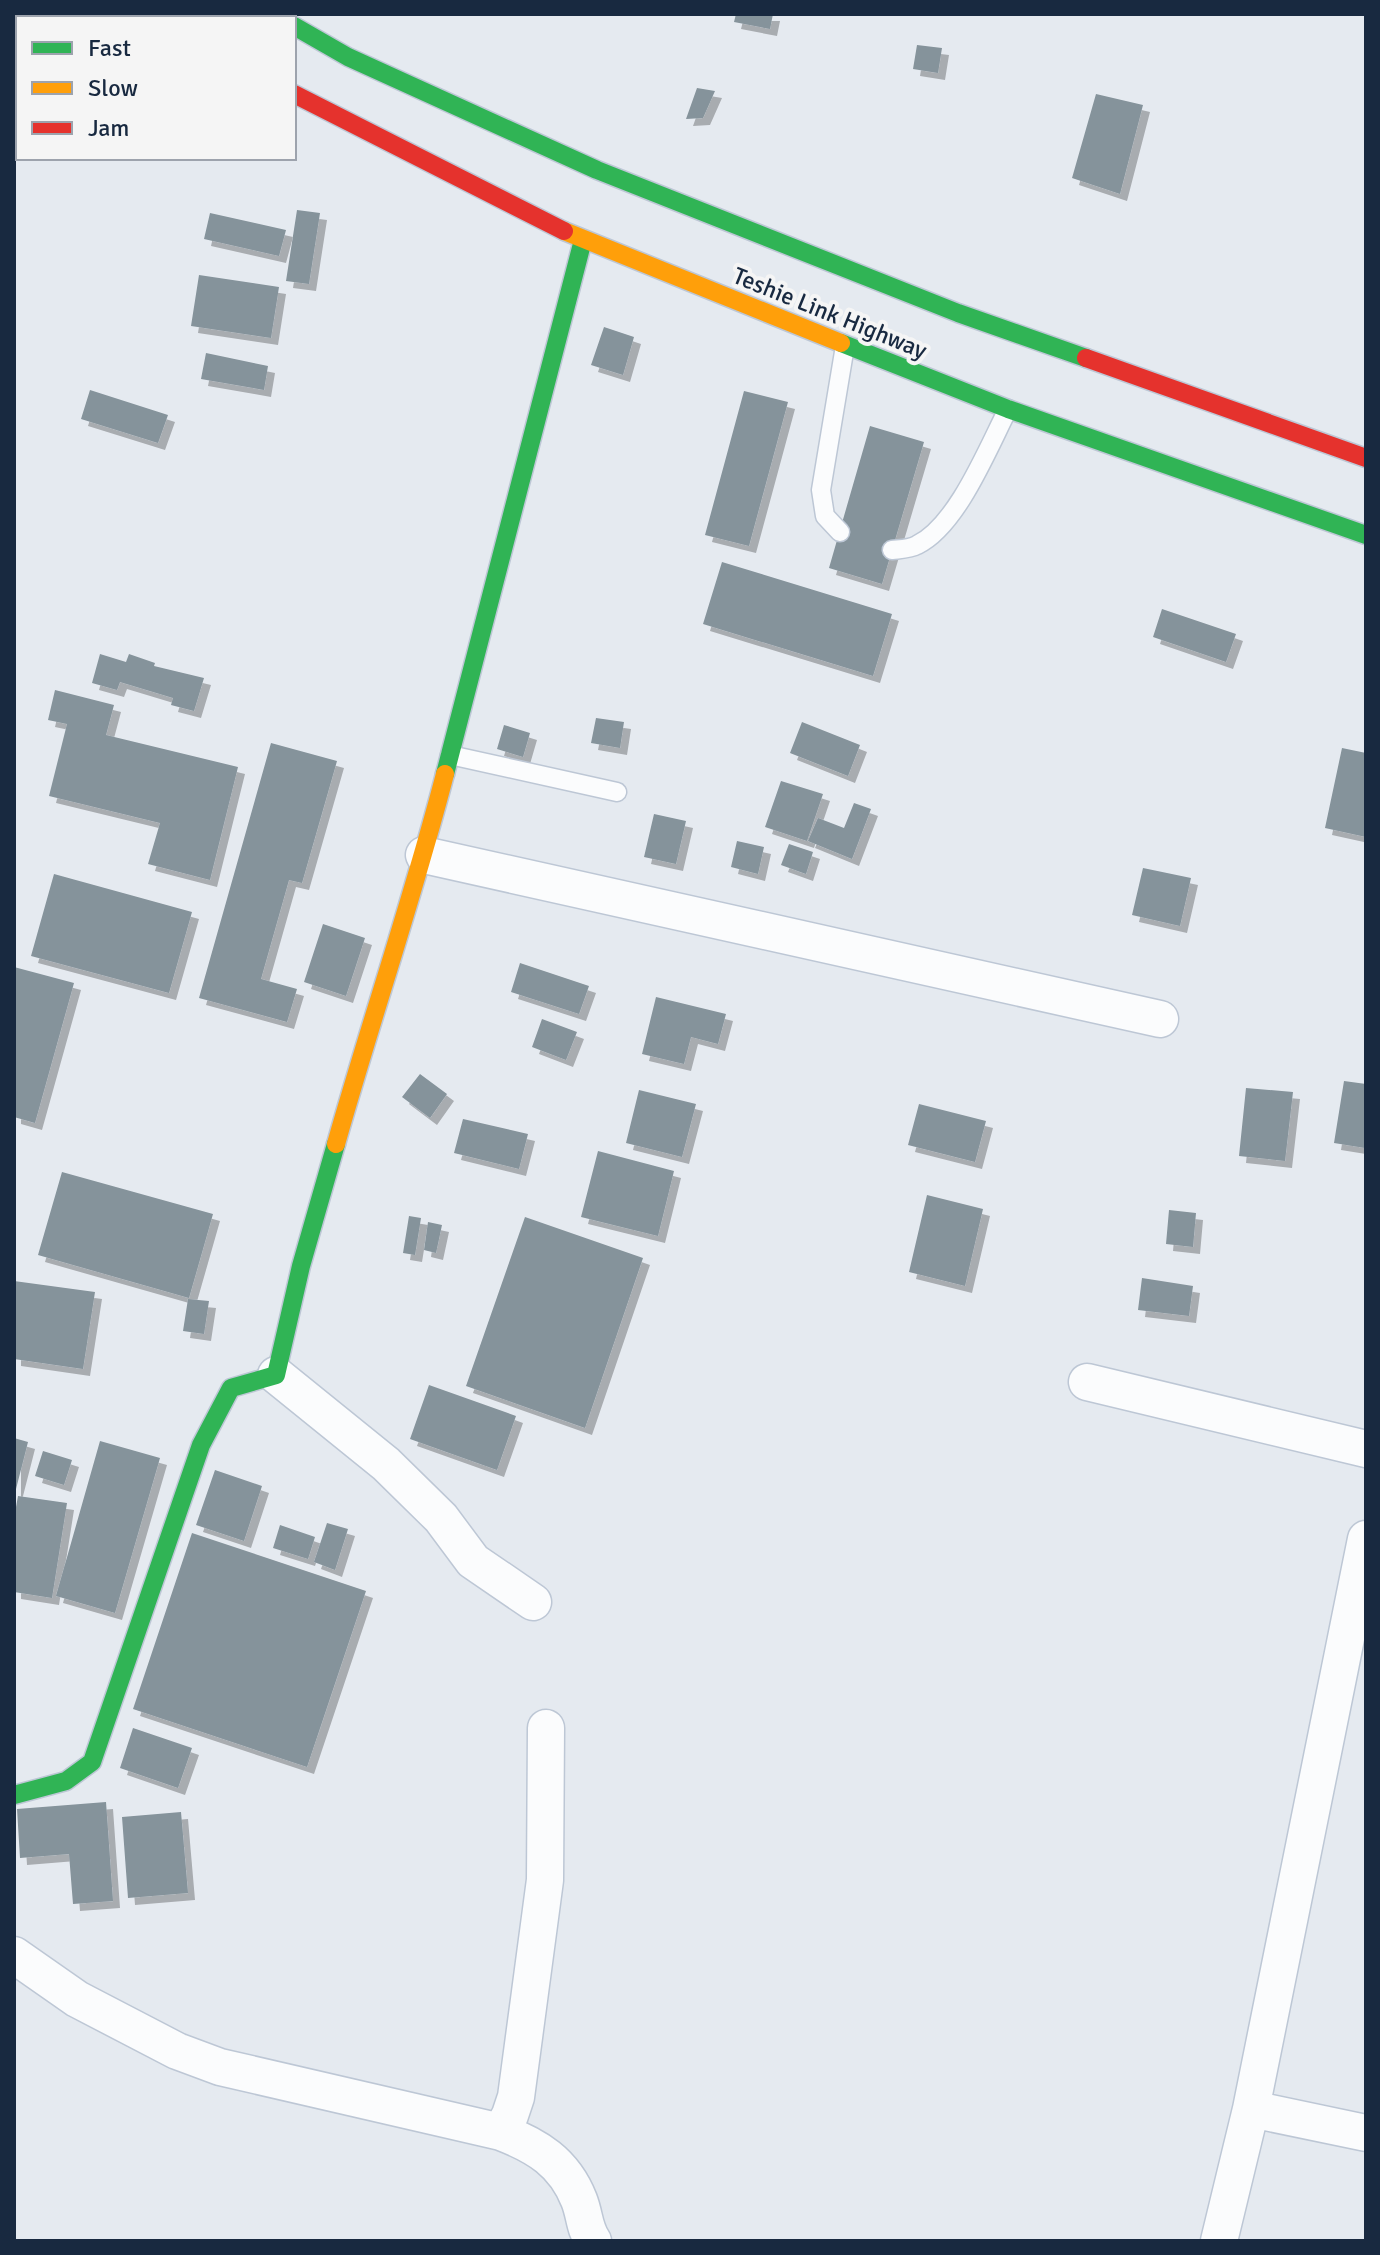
<svg xmlns="http://www.w3.org/2000/svg" width="1380" height="2255" viewBox="0 0 1380 2255" font-family="Signika,sans-serif">
<style>
.building{fill:#85939b;filter:url(#shadow)}
.lines{fill:none;stroke-linecap:round;stroke-linejoin:round}
.lane-casing{stroke:#bdc7d5;stroke-width:21}
.street-casing{stroke:#bdc7d5;stroke-width:39}
.fast-casing{stroke:#bdc7d5;stroke-width:21}
.slow-casing{stroke:#bdc7d5;stroke-width:21}
.jam-casing{stroke:#bdc7d5;stroke-width:21}
.lane{stroke:#fbfcfd;stroke-width:18}
.street{stroke:#fbfcfd;stroke-width:36}
.fast{stroke:#30b455;stroke-width:18}
.slow{stroke:#ff9f0a;stroke-width:18}
.jam{stroke:#e5322d;stroke-width:18}
.labels{text-anchor:middle;dominant-baseline:central;stroke-width:8;stroke-linejoin:round;paint-order:stroke}
.street-label{font-size:24px;fill:#182940;stroke:#f5f5f5}
</style>
<defs>
<filter id="shadow"><feDropShadow dx="7" dy="7" stdDeviation="0" flood-color="#0004"/></filter>
</defs>
<rect width="100%" height="100%" fill="#e5eaf0"/>
<!-- building -->
<path class="building" d="M736 14H773L770 29 734 22Z
M917 45 942 48 938 73 913 69Z
M697 88 715 91 703 118 686 119Z
M1096 94 1143 105 1120 194 1072 178Z
M297 210 320 213 309 284 286 281Z
M210 213 286 230 279 256 204 239Z
M199 275 279 287 271 338 191 326Z
M604 327 634 337 623 375 591 365Z
M206 353 268 366 264 390 201 379Z
M90 390 168 415 158 443 81 419Z
M744 391 788 402 749 546 705 535Z
M870 426 924 442 882 584 829 568Z
M722 562 892 614 873 676 703 624Z
M1162 609 1236 634 1226 662 1153 637Z
M100 654 126 662 129 654 155 663 154 666 204 678 194 711 171 705 173 698 120 682 117 690 92 683Z
M55 690 114 705 106 735 238 767 210 880 148 864 160 823 49 796 67 724 48 720Z
M596 718 624 722 620 748 591 743Z
M802 722 860 745 848 776 790 753Z
M504 725 530 733 523 757 497 749Z
M271 743 337 761 302 883 289 880 261 979 297 989 287 1022 199 998Z
M1342 748 1366 753V837L1325 828Z
M781 781 823 794 807 841 765 827Z
M854 803 871 809 852 859 808 841 818 818 844 828Z
M654 814 686 821 676 864 644 857Z
M737 841 764 847 758 874 731 867Z
M789 844 813 852 806 874 781 865Z
M1143 868 1191 878 1180 926 1132 915Z
M54 874 192 912 169 993 31 956Z
M323 924 365 938 346 996 304 982Z
M520 963 589 986 579 1014 511 992Z
M14 967 74 983 35 1123 14 1117Z
M656 997 726 1014 718 1044 691 1037 684 1064 642 1054Z
M542 1019 577 1032 566 1060 532 1047Z
M420 1074 447 1094 430 1118 402 1097Z
M1344 1081 1366 1084 1365 1148 1334 1143Z
M1246 1088 1293 1092 1285 1161 1239 1156Z
M639 1090 696 1104 682 1157 626 1143Z
M919 1104 986 1121 975 1162 908 1145Z
M463 1119 528 1134 519 1169 454 1153Z
M598 1151 674 1171 658 1236 581 1217Z
M62 1172 213 1214 189 1298 38 1255Z
M927 1195 983 1209 965 1286 909 1272Z
M1169 1210 1196 1213 1193 1247 1166 1244Z
M409 1216 421 1218 415 1255 403 1253Z
M525 1217 643 1258 585 1428 466 1386Z
M428 1222 442 1225 436 1253 424 1250Z
M1142 1278 1193 1286 1189 1316 1138 1310Z
M14 1281 95 1292 83 1369 14 1359Z
M188 1299 209 1301 204 1334 183 1331Z
M429 1385 516 1416 497 1470 410 1439Z
M14 1438 28 1442 15 1493H14Z
M100 1441 160 1458 115 1613 56 1596Z
M43 1451 72 1460 64 1485 35 1476Z
M215 1470 262 1486 244 1541 196 1525Z
M18 1496 67 1503 52 1598 14 1592V1518Z
M327 1523 348 1529 335 1570 314 1562Z
M280 1525 315 1537 308 1559 273 1548Z
M192 1533 366 1591 307 1767 133 1709Z
M133 1728 192 1748 178 1788 120 1768Z
M106 1802 113 1901 73 1904 69 1854 20 1858 17 1809Z
M181 1812 188 1893 128 1898 122 1817Z"/>
<g class="lines">
<!-- lane casing -->
<g class="lane-casing">
<path id="lane" d="M840 532 825 516 821 490 845 346
M892 550C900 549 910 549 917 545 957 526 988 448 1008 409
M450 755 617 792"/>
</g>
<!-- street casing -->
<g class="street-casing">
<path id="street" d="M424 855 1160 1019
M276 1375 386 1464 441 1518 473 1561 533 1602
M1087 1382 1366 1449
M14 1955 77 1999 177 2051 220 2067 501 2132C537 2146 564 2162 579 2200 585 2215 584 2228 593 2241
M1251 2109 1366 2133
M501 2132 510 2115 516 2097 545 1880 546 1728
M1219 2241 1251 2109 1366 1539"/>
</g>
<!-- fast casing -->
<g class="fast-casing">
<path id="fast" d="M294 26 348 57 597 170 958 313 1086 358
M841 343 1008 409 1366 535
M445 774 583 240
M14 1795 66 1781 92 1762 201 1445 231 1388 276 1375 301 1266 336 1144"/>
</g>
<!-- slow casing -->
<g class="slow-casing">
<path id="slow" d="M564 231 841 343
M336 1144C371 1020 413 898 445 774"/>
</g>
<!-- jam casing -->
<g class="jam-casing">
<path id="jam" d="M134 14 142 18
M294 94 564 231
M1086 358 1366 458"/>
</g>
<!-- lane -->
<use href="#lane" class="lane"/>
<!-- street -->
<use href="#street" class="street"/>
<!-- fast -->
<use href="#fast" class="fast"/>
<!-- slow -->
<use href="#slow" class="slow"/>
<!-- jam -->
<use href="#jam" class="jam"/>
</g>
<g class="labels">
<!-- street labels -->
<g class="street-label">
<text transform="translate(830 313) rotate(22)">Teshie Link Highway</text>
</g>
</g>
<!-- border -->
<rect width="1380" height="2255" fill="none" stroke="#182940" stroke-width="32"/>
<!-- legend -->
<rect x="16" y="16" width="280" height="144" fill="#f5f5f5" stroke="#9da3ad" stroke-width="2"/>
<rect x="32" y="42" width="40" height="12" fill="#30b455" stroke="#9da3ad" stroke-width="2"/>
<text x="88" y="56" font-size="24" fill="#182940">Fast</text>
<rect x="32" y="82" width="40" height="12" fill="#ff9f0a" stroke="#9da3ad" stroke-width="2"/>
<text x="88" y="96" font-size="24" fill="#182940">Slow</text>
<rect x="32" y="122" width="40" height="12" fill="#e5322d" stroke="#9da3ad" stroke-width="2"/>
<text x="88" y="136" font-size="24" fill="#182940">Jam</text>
</svg>
